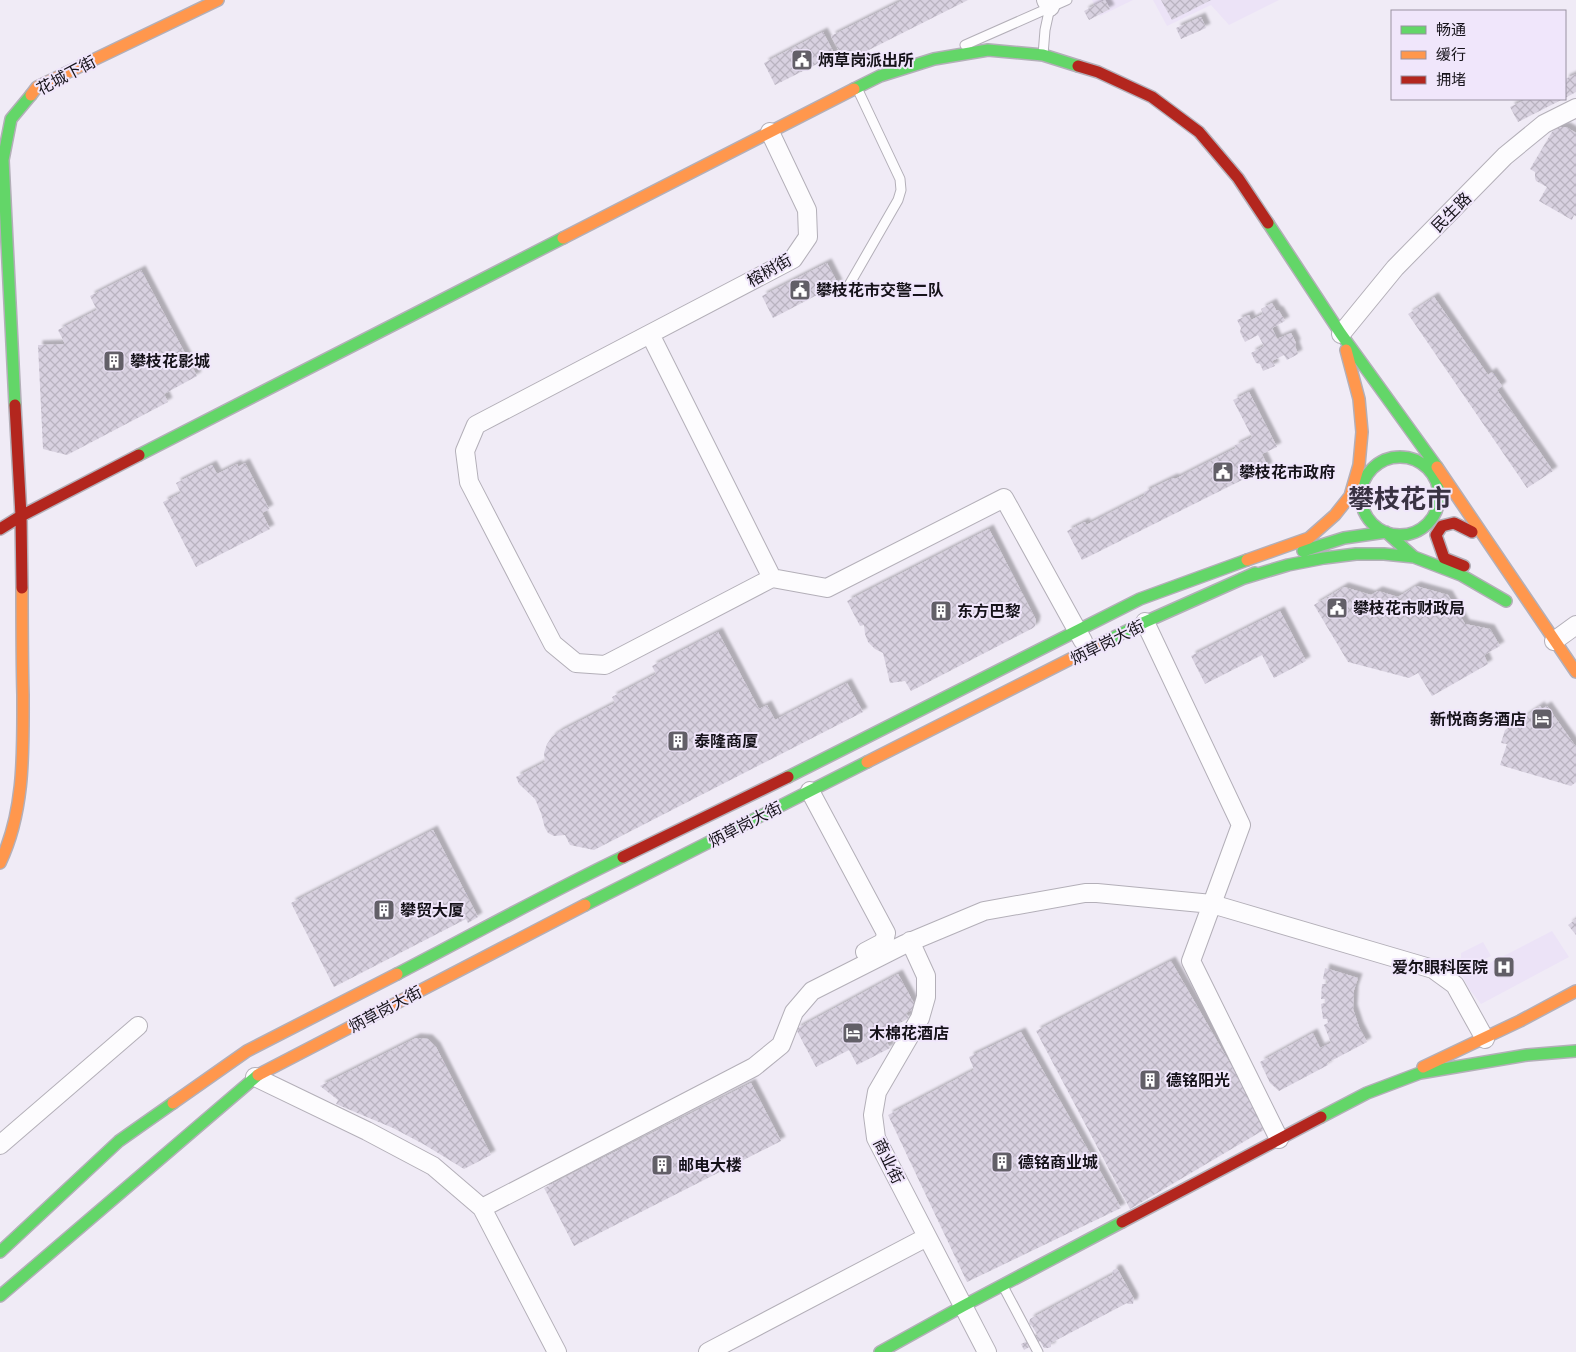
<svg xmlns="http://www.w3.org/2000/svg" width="1576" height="1352" viewBox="0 0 1576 1352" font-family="'Golos Text','Noto Sans SC',sans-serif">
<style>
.built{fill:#ece3f7}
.building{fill:url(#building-cross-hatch);filter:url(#shadow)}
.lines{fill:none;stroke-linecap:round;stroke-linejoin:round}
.lane-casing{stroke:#b3afb8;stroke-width:11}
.street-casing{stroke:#b3afb8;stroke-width:20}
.fast-casing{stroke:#b3afb8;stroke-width:14}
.slow-casing{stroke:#b3afb8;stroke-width:14}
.jam-casing{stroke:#b3afb8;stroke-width:14}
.lane{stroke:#fdfcfe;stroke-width:9}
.street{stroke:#fdfcfe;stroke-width:18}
.fast{stroke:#63d668;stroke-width:11}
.slow{stroke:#ff974d;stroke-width:11}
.jam{stroke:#b3261e;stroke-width:11}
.labels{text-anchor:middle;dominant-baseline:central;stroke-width:4;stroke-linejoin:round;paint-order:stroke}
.poi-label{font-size:16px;font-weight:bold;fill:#16131a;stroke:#f0e6fb;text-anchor:start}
.street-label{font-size:16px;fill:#16131a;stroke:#f0e6fb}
.town-label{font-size:26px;font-weight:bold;fill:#393242;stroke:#f0e6fb}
</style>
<defs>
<pattern id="building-cross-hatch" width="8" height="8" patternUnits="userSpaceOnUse" patternTransform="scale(1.25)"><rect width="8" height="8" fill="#d8d1e0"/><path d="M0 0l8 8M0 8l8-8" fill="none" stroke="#b9b3c0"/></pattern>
<filter id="shadow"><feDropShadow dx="4.5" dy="-4.5" stdDeviation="1" flood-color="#0004"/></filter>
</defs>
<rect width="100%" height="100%" fill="#f0ebf6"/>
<!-- built -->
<path class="built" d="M1092 0H1133L1100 16Z
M1153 0H1279L1229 25 1211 5 1167 26Z
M1552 931 1569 957 1481 1004 1469 989 1455 961 1461 959V953L1483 942 1491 956 1485 959 1488 964Z"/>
<!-- building -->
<path class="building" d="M903 0H968L845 62 831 36Z
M1105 0 1110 9 1089 20 1084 11Z
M1161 0H1211L1172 20Z
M1201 17 1206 28 1181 39 1176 28Z
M823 32 835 55 775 85 764 63Z
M1576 74V92L1565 98V79Z
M1527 99H1563L1518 122 1510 107Z
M1558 127H1566L1576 133V216L1574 215 1572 220 1539 201 1547 187 1536 181 1535 178V172L1530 169 1552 132Z
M827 263 838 284 773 318 762 296Z
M141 270 197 376 164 394 168 402 67 455 43 449 38 345 65 344 58 330 97 310 90 296Z
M1434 297 1488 375 1492 372 1502 386 1497 390 1553 471 1527 488 1408 314Z
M1272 303 1276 310 1279 311 1285 321 1272 328 1277 339 1291 333 1296 343 1295 346 1298 354 1287 360 1284 355 1272 361 1275 366 1263 371 1260 364 1256 363 1251 353 1264 346 1258 335 1245 342 1240 332 1241 328 1237 320 1249 315 1251 320 1263 314 1261 309Z
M1249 392 1277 447 1262 454 1268 467 1082 560 1067 531 1085 522 1086 525 1145 495 1144 492 1173 478 1175 479 1236 448 1234 446 1252 437 1233 400Z
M245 463 269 509 262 513 270 529 196 567 163 502 181 493 176 483 212 465 217 474 237 464 238 467Z
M989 529 1036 620 1035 626 1033 628 911 691 905 681 890 683 883 653 875 649 868 642 865 634 864 625 860 626 847 601Z
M1416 586 1448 595 1465 624 1490 629 1500 646 1484 655 1488 664 1432 696 1418 673 1409 678 1348 662 1314 605 1344 587 1371 595 1378 591 1398 597Z
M1280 611 1306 661 1274 678 1262 655 1205 684 1191 656Z
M718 632 759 709 767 705 775 720 847 683 863 712 594 850 570 845 565 835 554 836 548 833 545 828 541 813 535 799 519 784 516 777 545 762 544 753 547 744 552 737 559 732 615 703 612 697 656 674 652 666Z
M1540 706 1542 709 1547 706 1576 747V782L1571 786 1500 765 1507 744 1501 743 1505 730Z
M433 830 478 917 468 923 466 919 334 987 291 903Z
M1576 919V935L1568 925Z
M1171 961 1267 1128 1130 1209 1036 1031Z
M1325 968 1358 978 1354 990 1353 1009 1359 1027 1367 1042 1327 1063 1328 1065 1279 1091 1270 1083 1260 1062 1313 1033 1320 1048 1331 1043 1324 1025 1328 1023 1327 1019H1323L1321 1004 1325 1003V999H1321L1322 984H1327V980L1323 979Z
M898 974 916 1007 906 1013 909 1018 882 1033 890 1048 857 1065 849 1050 816 1067 796 1029Z
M1021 1032 1121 1208 967 1282 888 1115 974 1070 969 1057Z
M416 1038 428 1039 436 1047 491 1155 464 1169 425 1145 393 1128 336 1104 338 1100 320 1086Z
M751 1083 781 1141 574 1246 544 1188Z
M1116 1269 1118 1270 1134 1299 1133 1304H1128L1127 1303 1051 1343V1347L1048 1348H1044L1040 1341 1024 1350 1021 1344 1038 1336 1032 1326 1029 1324 1030 1319 1112 1275 1113 1270Z"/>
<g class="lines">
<!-- lane casing -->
<g class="lane-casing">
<path id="lane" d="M965 45 1067 0
M1043 55 1045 30 1050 7
M845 292 898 200 901 190 900 179 857 88
M1004 1288 1038 1352"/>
</g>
<!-- street casing -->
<g class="street-casing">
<path id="street" d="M1046 0 1050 7
M770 132 807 210 808 237 793 259 476 425 465 451 469 482 553 644 576 663 605 665 772 578 827 588 1004 498 1083 641
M650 334 772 578
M1341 334 1395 268 1505 156 1544 124 1576 108
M1145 622 1241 825 1191 961 1279 1139
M1554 641 1576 625
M810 791 886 933 884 942 865 952
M910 941 926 976V997L920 1018 877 1092 873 1115 876 1138 987 1352
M255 1077 367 1131 433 1166 482 1208 557 1352
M0 1145 138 1026
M482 1208 754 1067 781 1045 794 1012 812 991 905 944 984 911 1085 893H1097L1212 904 1433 969 1455 985 1485 1039
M708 1352 927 1237"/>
</g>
<!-- fast casing -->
<g class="fast-casing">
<path id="fast" d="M854 89 880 76 934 59 988 50 1043 55 1078 66
M1268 223 1341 334 1437 467
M15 405 3 160 11 119 31 95
M139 455 563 238
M1361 496a39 39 0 1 1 78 0a39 39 0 1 1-78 0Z
M1303 551 1344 538 1386 532 1414 557
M1241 579 1288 565 1324 558 1356 554H1384L1414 557 1461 575 1506 601
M1102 643 1145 622 1255 573
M788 777 1140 599 1247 560
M585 905 867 762
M397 974C472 935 546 894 623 857
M1321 1117 1367 1093 1420 1073 1527 1055 1576 1051
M0 1252 119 1141 173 1103
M0 1296 258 1075
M880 1352 963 1306 1122 1222"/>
</g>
<!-- slow casing -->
<g class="slow-casing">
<path id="slow" d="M31 95 37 87 218 0
M563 238 854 89
M1437 467 1576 672
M1247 560 1309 538 1335 515 1350 496 1359 465 1362 432 1359 399 1346 350
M867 762 1102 643
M0 863C25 811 23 751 23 695 22 659 22 624 22 588
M1423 1067 1520 1021 1576 991
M258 1075 585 905
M173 1103 247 1051 397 974"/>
</g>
<!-- jam casing -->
<g class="jam-casing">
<path id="jam" d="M1078 66 1098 72 1152 97 1199 132 1238 178 1268 223
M15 405 21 516 22 588
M0 529 21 516 139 455
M1464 566 1444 558 1436 535 1442 526 1454 523 1472 532
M623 857 788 777
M1122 1222 1321 1117"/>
</g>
<!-- lane -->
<use href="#lane" class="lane"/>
<!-- street -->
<use href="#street" class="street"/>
<!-- fast -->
<use href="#fast" class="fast"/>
<!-- slow -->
<use href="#slow" class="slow"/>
<!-- jam -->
<use href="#jam" class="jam"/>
</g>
<!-- icons -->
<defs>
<g id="civic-square" transform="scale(1.125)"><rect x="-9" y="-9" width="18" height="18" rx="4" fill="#625f67" stroke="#f0e6fb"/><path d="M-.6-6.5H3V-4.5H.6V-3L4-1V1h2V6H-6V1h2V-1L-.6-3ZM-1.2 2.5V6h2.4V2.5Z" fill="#fff"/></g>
<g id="building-square" transform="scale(1.125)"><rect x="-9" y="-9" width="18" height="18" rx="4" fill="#625f67" stroke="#f0e6fb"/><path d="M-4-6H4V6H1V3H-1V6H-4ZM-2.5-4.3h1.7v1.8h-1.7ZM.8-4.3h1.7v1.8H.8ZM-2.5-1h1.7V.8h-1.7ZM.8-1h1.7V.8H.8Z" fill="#fff"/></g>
<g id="hotel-square" transform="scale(1.125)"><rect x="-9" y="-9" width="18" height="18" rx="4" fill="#625f67" stroke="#f0e6fb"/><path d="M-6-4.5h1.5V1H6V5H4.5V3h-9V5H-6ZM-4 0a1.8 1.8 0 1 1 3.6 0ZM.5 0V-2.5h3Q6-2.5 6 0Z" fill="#fff"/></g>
<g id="hospital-square" transform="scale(1.125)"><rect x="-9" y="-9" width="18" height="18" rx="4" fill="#625f67" stroke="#f0e6fb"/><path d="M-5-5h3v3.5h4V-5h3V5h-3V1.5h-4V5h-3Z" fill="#fff"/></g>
</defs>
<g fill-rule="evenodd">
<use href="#civic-square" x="802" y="60"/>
<use href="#civic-square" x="800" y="290"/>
<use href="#building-square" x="114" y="361"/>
<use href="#civic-square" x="1223" y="472"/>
<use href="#civic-square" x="1337" y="608"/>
<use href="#building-square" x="941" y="611"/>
<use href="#hotel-square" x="1542" y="719"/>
<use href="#building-square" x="678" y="741"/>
<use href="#building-square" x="384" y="910"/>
<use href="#hospital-square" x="1504" y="967"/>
<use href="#hotel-square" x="853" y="1033"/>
<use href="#building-square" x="1150" y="1080"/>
<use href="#building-square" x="1002" y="1162"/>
<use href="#building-square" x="662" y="1165"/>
</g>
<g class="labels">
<!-- poi labels -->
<g class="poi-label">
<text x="818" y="60">炳草岗派出所</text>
<text x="816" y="290">攀枝花市交警二队</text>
<text x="130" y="361">攀枝花影城</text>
<text x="1239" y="472">攀枝花市政府</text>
<text x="1353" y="608">攀枝花市财政局</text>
<text x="957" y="611">东方巴黎</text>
<text x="1526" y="719" text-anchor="end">新悦商务酒店</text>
<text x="694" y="741">泰隆商厦</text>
<text x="400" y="910">攀贸大厦</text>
<text x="1488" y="967" text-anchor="end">爱尔眼科医院</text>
<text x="869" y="1033">木棉花酒店</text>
<text x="1166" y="1080">德铭阳光</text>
<text x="1018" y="1162">德铭商业城</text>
<text x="678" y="1165">邮电大楼</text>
</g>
<!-- street labels -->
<g class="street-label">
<text transform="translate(66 75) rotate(-28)">花城下街</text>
<text transform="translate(1451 212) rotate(-45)">民生路</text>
<text transform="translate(769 270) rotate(-30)">榕树街</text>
<text transform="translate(1107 642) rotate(-26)">炳草岗大街</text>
<text transform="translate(745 824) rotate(-27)">炳草岗大街</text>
<text transform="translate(385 1009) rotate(-28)">炳草岗大街</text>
<text transform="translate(889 1161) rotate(64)">商业街</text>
</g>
<!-- town labels -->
<g class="town-label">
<text x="1400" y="498">攀枝花市</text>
</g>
</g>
<!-- legend -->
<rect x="1391" y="10" width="175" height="90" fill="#f0e6fb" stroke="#9992a1"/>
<rect x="1401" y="26" width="25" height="8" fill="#63d668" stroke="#9992a1"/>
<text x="1436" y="35" font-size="15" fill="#16131a">畅通</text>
<rect x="1401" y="51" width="25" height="8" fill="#ff974d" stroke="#9992a1"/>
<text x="1436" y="60" font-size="15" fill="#16131a">缓行</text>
<rect x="1401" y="76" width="25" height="8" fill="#b3261e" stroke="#9992a1"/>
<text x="1436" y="85" font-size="15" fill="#16131a">拥堵</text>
</svg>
